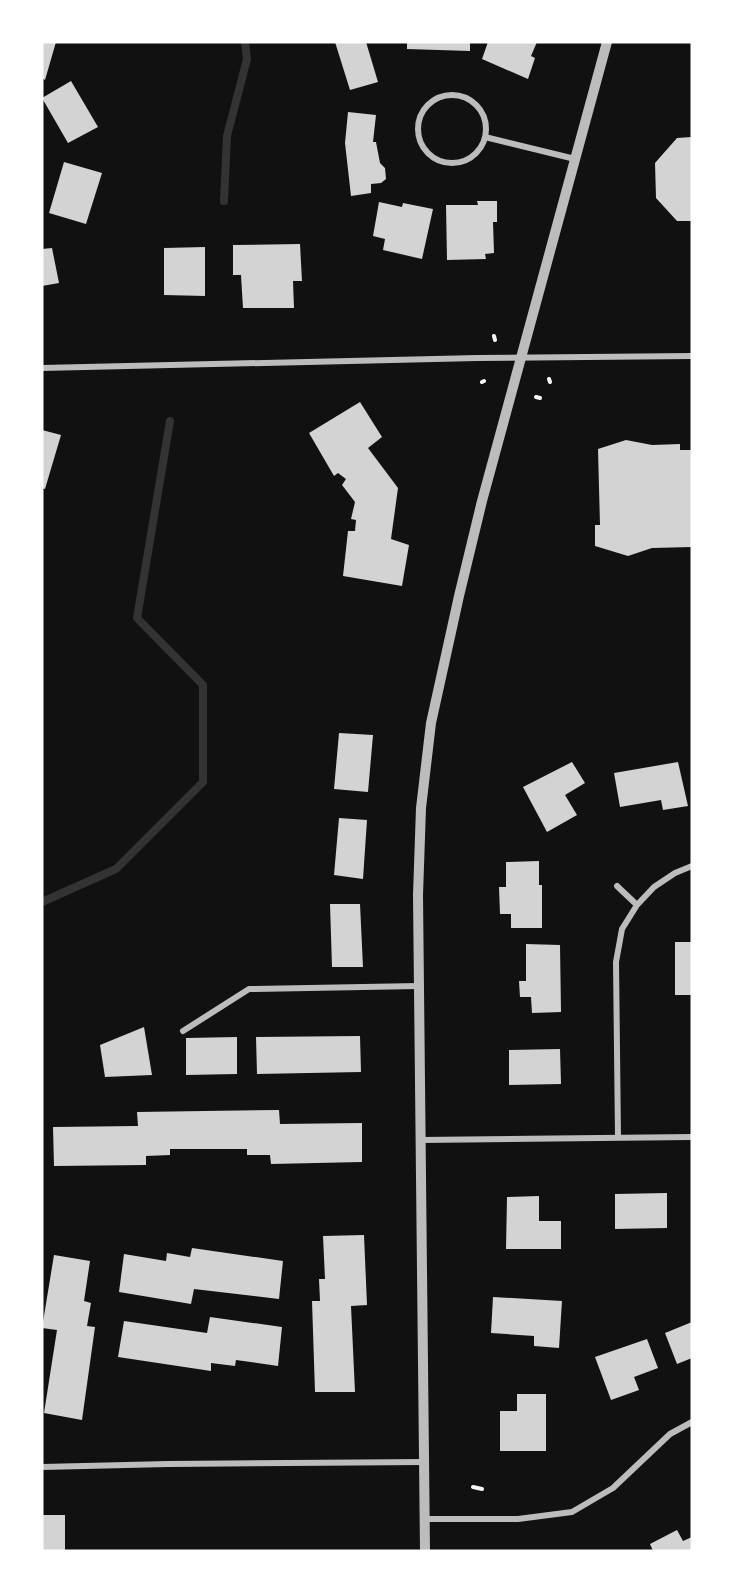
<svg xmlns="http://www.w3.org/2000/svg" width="734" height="1593" viewBox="0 0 734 1593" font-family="'Source Serif 4',serif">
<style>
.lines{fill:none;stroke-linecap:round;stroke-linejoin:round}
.stream{stroke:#333;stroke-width:8}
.building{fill:#d3d3d3}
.path{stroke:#f5f5f5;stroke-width:4}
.minor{stroke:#bcbcbc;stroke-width:6}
.tertiary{stroke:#bcbcbc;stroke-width:10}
</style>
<rect width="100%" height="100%" fill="#111"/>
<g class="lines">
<!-- stream -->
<path class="stream" d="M224 201 227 136 247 59 245 42
M42 902 116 869 203 782V685L137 618 170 421"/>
</g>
<!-- building -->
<path class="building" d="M42 42H56L45 80 42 78Z
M335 42H366L378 82 350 90Z
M407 42H470V51L407 49Z
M488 42H537L531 56 535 58 528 79 482 59Z
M71 81 98 127 68 143 42 98Z
M348 112 376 115 373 142H376L380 163 385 168 386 179 381 183 371 184V193L351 196 345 143Z
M692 137V221H677L656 198 655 163 677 138Z
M64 162 102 173 86 224 49 213Z
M477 201H497V222H493L494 253 485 254 486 259 447 260 446 205H478Z
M379 202 402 207 403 203 433 209 422 259 383 250 385 239 373 236Z
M300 244 302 281H293L294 308H243L241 275H233V245Z
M205 247V296L164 295V248Z
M52 248 59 283 42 286V249Z
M360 402 382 437 368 448 398 488 391 539 409 545 402 586 343 576 348 531H355L356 520 351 519 355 502 342 485 346 479 338 473 334 476 309 433Z
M42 430 61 435 45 489 42 488Z
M626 440 652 445 680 444V450H692V547L652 548 628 556 595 546V525H600L598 449Z
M339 733 373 735 368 792 334 789Z
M572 762 585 783 565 795 577 815 547 832 523 787Z
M678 762 688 806 663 810 661 800 620 807 614 773Z
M339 818 367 820 363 879 334 875Z
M539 861V885H542V928H511V914H500L499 887H506V862Z
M330 904H360L363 967H332Z
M675 942H692V995H675Z
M526 944 560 945 561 1012 532 1013 531 997H520L519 981H526Z
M144 1027 152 1075 105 1077 100 1045Z
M360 1036 361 1072 257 1074 256 1037Z
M237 1037V1074L186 1075V1038Z
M560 1049 561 1084 509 1085V1050Z
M279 1110 280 1124 362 1123V1162L271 1164 270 1155H247V1149H170V1155L146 1156V1165L54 1166 53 1127 138 1126 137 1112Z
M667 1193V1228L615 1229V1194Z
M539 1196V1221H561V1249H506L507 1197Z
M364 1235 367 1305 351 1306 355 1392H315L312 1301H320L319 1279H325L323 1236Z
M192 1248 283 1261 279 1299 194 1289 191 1304 119 1292 124 1254 166 1261 167 1253 190 1257Z
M54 1255 90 1261 84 1301 91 1303 87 1326 95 1327 82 1420 44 1413 57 1330 42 1328Z
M493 1297 562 1301 559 1348 534 1346V1336L491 1333Z
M210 1317 282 1327 278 1366 236 1360 235 1366 211 1363V1371L118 1357 124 1321 207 1333Z
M692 1322V1358L677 1364 665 1333Z
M647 1339 658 1368 634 1377 639 1390 611 1400 595 1357Z
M517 1394H546V1451H500V1411H517Z
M42 1515H65V1551H42Z
M677 1530 683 1541 692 1537V1551H653L650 1544Z"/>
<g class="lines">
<!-- path -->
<path class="path" d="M494 336 495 340
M549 379 550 382
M482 382 484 381
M536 397 540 398
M473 1487 482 1489"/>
<!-- minor -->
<path class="minor" d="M418 129a34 34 0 1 1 68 0a34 34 0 1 1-68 0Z
M485 137 575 159
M42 368 477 358 692 356
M617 886 637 905
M183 1031 249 989 418 986
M618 1137 616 962 622 929 637 905 654 887 675 873 692 866
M421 1140 692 1137
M42 1467 168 1464 424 1462
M425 1519H518L572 1512 613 1488 670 1434 692 1422"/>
<!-- tertiary -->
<path class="tertiary" d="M425 1551 418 895 421 808 431 723 459 596 482 501 607 42"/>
</g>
<!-- border -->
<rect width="734" height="1593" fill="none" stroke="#ffffff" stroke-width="87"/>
</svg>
